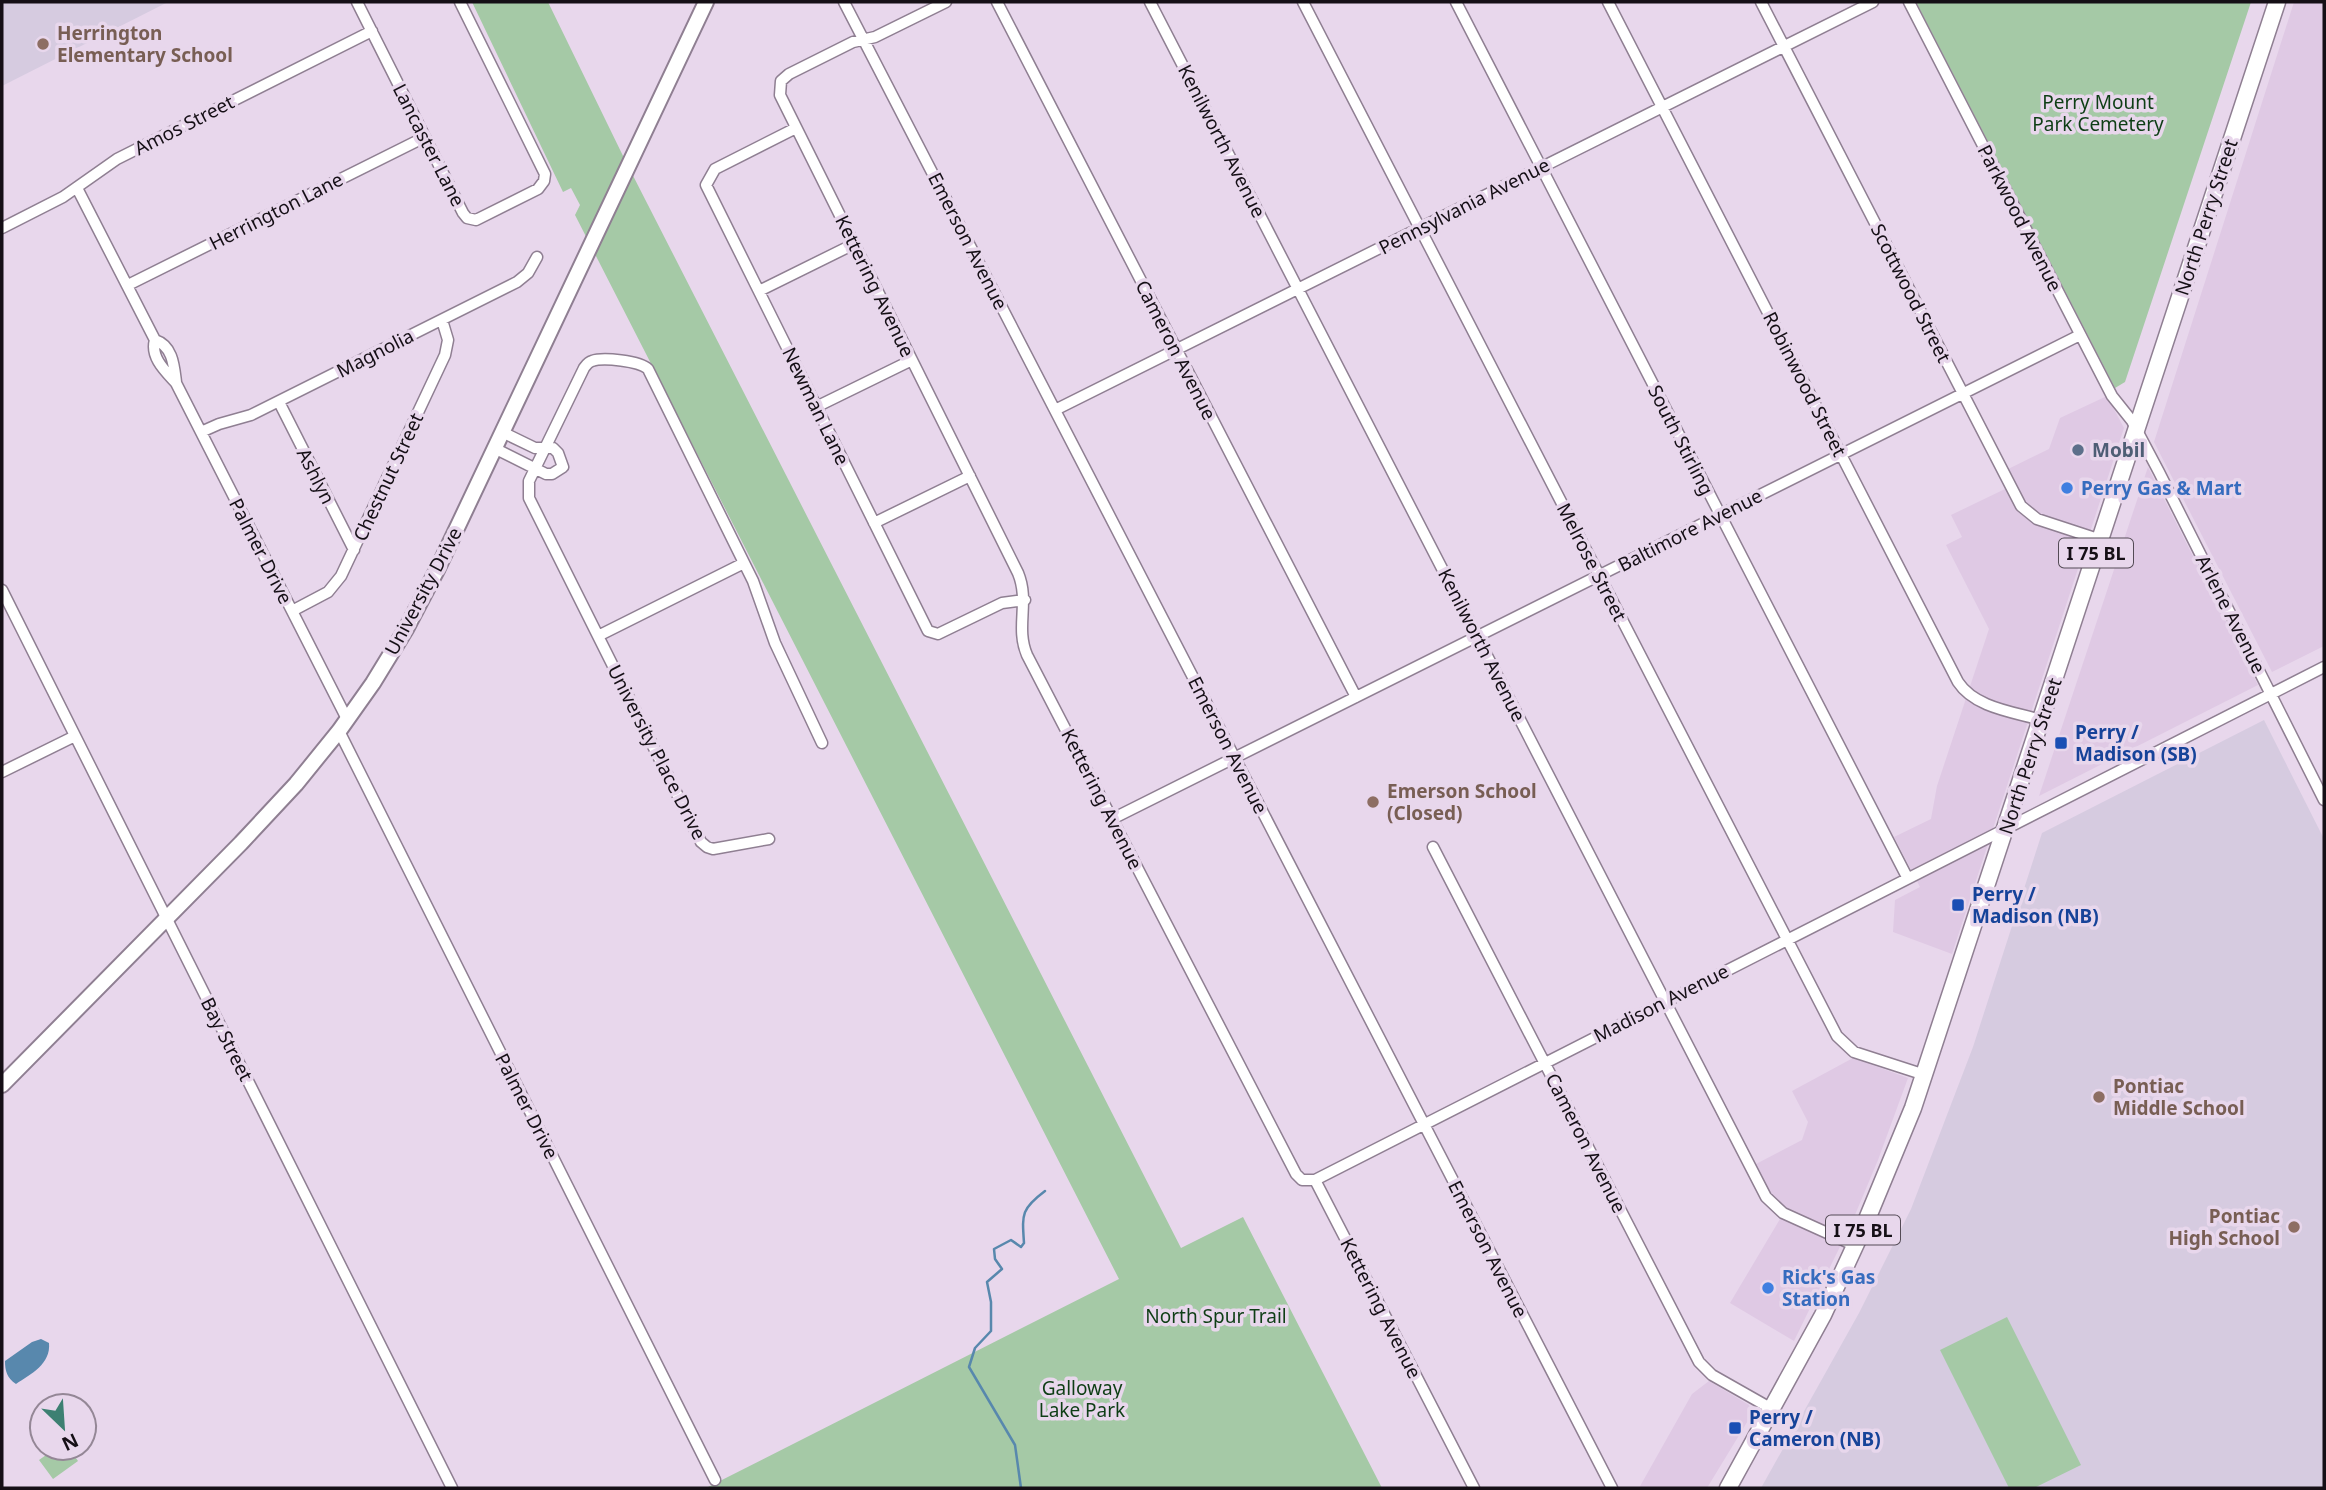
<svg xmlns="http://www.w3.org/2000/svg" width="2326" height="1490" viewBox="0 0 2326 1490" font-family="'Noto Sans',sans-serif">
<style>
.built{fill:#dfc9e4}
.education{fill:#d6cbe0}
.green{fill:#a5c9a6}
.water{fill:#5888ad}
.lines{fill:none;stroke-linecap:round;stroke-linejoin:round}
.stream{stroke:#5888ad;stroke-width:2.5}
.street-casing{stroke:#8f7f92;stroke-width:13}
.secondary-casing{stroke:#8f7f92;stroke-width:18}
.primary-casing{stroke:#8f7f92;stroke-width:19}
.street{stroke:#fff;stroke-width:10}
.secondary{stroke:#fff;stroke-width:14}
.primary{stroke:#fff;stroke-width:16}
.education-dot{fill:#8d6e63;stroke:#e8d7ec;stroke-width:2.5}
.service-dot{fill:#5c6f8a;stroke:#e8d7ec;stroke-width:2.5}
.shop-dot{fill:#3f7fe0;stroke:#e8d7ec;stroke-width:2.5}
.transit-dot{fill:#1a4fb4;stroke:#e8d7ec;stroke-width:2.5}
.labels{text-anchor:middle;dominant-baseline:central;stroke-width:7;stroke-linejoin:round;paint-order:stroke}
.shield{fill:#e8d7ec;stroke:#544b56;stroke-width:2}
.shield-label{font-size:18px;font-weight:bold;fill:#150f16}
.education-label{font-size:19px;font-weight:bold;fill:#785e54;stroke:#e8d7ec;text-anchor:start}
.park-label{font-size:19px;fill:#0e3e15;stroke:#e8d7ec}
.street-label{font-size:19px;fill:#150f16;stroke:#e8d7ec}
.service-label{font-size:19px;font-weight:bold;fill:#4e5e75;stroke:#e8d7ec;text-anchor:start}
.shop-label{font-size:19px;font-weight:bold;fill:#366cbe;stroke:#e8d7ec;text-anchor:start}
.transit-label{font-size:19px;font-weight:bold;fill:#164399;stroke:#e8d7ec;text-anchor:start}
</style>
<rect width="100%" height="100%" fill="#e8d7ec"/>
<!-- built -->
<path class="built" d="M2294 2H2324V646L2272 672 2154 442Z
M2107 396 2124 428 1952 954 1893 932 1895 900 1920 887 1894 837 1931 819 1937 786 1989 629 1946 545 1962 537 1951 515 2005 489 1998 474 2049 449 2060 418Z
M2148 467 2258 685 2039 796Z
M1853 1058 1908 1078 1878 1160 1852 1222 1794 1341 1730 1303 1780 1219 1754 1165 1802 1140 1808 1122 1792 1091Z
M1709 1381 1749 1405 1752 1414 1707 1488H1639L1692 1394Z"/>
<!-- education -->
<path class="education" d="M2 2H168L2 86Z
M2264 720 2324 839V1488H1761L1859 1313 1911 1209 1973 1047 2042 833Z"/>
<!-- green -->
<path class="green" d="M472 2H548L625 160 1181 1248 1243 1217 1382 1488H706L1119 1279 575 215 580 205 571 188 563 192Z
M1916 2H2251L2125 382 2115 388Z
M2007 1317 2081 1465 2034 1488H2009L1940 1350Z
M56 1448H69L78 1461 53 1479 39 1460Z"/>
<!-- water -->
<path class="water" d="M41 1339 49 1343C51 1364 31 1374 16 1384 7 1378 5 1371 5 1361L32 1342Z"/>
<g class="lines">
<!-- stream -->
<path class="stream" d="M1021 1488 1015 1445 969 1367 975 1348 991 1331V1302L987 1282 1002 1269 995 1259 994 1249 1011 1240 1021 1247 1024 1243C1022 1214 1021 1209 1045 1191"/>
<!-- street casing -->
<g class="street-casing">
<path id="street" d="M357 2 463 213 467 218 476 220 538 189 544 181 545 174 460 2
M844 2 1612 1488
M946 2 875 37 853 42 789 74 781 81 780 95 1018 573C1030 602 1015 627 1027 655L1296 1174 1302 1180H1315L2324 667
M997 2 1356 697
M1150 2 1766 1197 1783 1213 1856 1246
M1303 2 1837 1036 1854 1052 1925 1075
M1456 2 1907 877
M1608 2 1958 682C1975 708 2014 712 2041 720
M1761 2 2021 506 2037 519 2101 540
M1909 2 2112 396 2132 421 2159 472 2324 800
M796 128 715 169 706 185 928 631 938 634 1002 603 1025 600
M77 188 155 340C173 346 174 366 176 382
M2 228 63 197 117 159 372 31
M128 285 425 137
M759 291 854 244
M155 340C150 357 165 371 176 383L347 719
M279 402 354 550
M816 407 912 360
M1055 410 1873 2
M201 432 219 424 251 415 517 282 528 273 537 257
M494 448 546 474H552L563 467 558 453 553 448H535L502 432
M874 523 970 476
M2 590 452 1488
M292 611 328 592 341 576 445 355 448 340 442 320
M598 636 744 563
M339 731 715 1480
M2 772 75 736
M1112 819 2080 335
M769 839 713 849 707 847 701 842 529 498V481L584 368C587 364 588 362 592 361 603 357 640 361 648 369L753 581 775 643 822 743
M1433 847 1699 1362 1712 1375 1772 1409
M1315 1180 1474 1488"/>
</g>
<!-- secondary casing -->
<g class="secondary-casing">
<path id="secondary" d="M2 1085 241 843 296 784 339 731 373 683 406 629 438 568 706 2"/>
</g>
<!-- primary casing -->
<g class="primary-casing">
<path id="primary" d="M1728 1488 1823 1315 1865 1224 1913 1108 2277 2"/>
</g>
<!-- street -->
<use href="#street" class="street"/>
<!-- secondary -->
<use href="#secondary" class="secondary"/>
<!-- primary -->
<use href="#primary" class="primary"/>
</g>
<!-- markers -->
<g class="education-dot">
<circle cx="43" cy="44" r="7"/>
<circle cx="1373" cy="802" r="7"/>
<circle cx="2099" cy="1097" r="7"/>
<circle cx="2294" cy="1227" r="7"/>
</g>
<circle class="service-dot" cx="2078" cy="450" r="7"/>
<g class="shop-dot">
<circle cx="2067" cy="488" r="7"/>
<circle cx="1768" cy="1288" r="7"/>
</g>
<g class="transit-dot">
<rect x="2054" y="736" width="14" height="14" rx="3.5"/>
<rect x="1951" y="898" width="14" height="14" rx="3.5"/>
<rect x="1728" y="1421" width="14" height="14" rx="3.5"/>
</g>
<g class="labels">
<!-- shield labels -->
<g class="shield">
<rect x="2059" y="538.5" width="74" height="29" rx="5"/>
<rect x="1826" y="1215.5" width="74" height="29" rx="5"/>
</g>
<g class="shield-label">
<text x="2096" y="553">I 75 BL</text>
<text x="1863" y="1230">I 75 BL</text>
</g>
<!-- education labels -->
<g class="education-label">
<text x="57" y="33">Herrington<tspan x="57" dy="22">Elementary School</tspan></text>
<text x="1387" y="791">Emerson School<tspan x="1387" dy="22">(Closed)</tspan></text>
<text x="2113" y="1086">Pontiac<tspan x="2113" dy="22">Middle School</tspan></text>
<text x="2280" y="1216" text-anchor="end">Pontiac<tspan x="2280" dy="22">High School</tspan></text>
</g>
<!-- park labels -->
<g class="park-label">
<text x="2098" y="102">Perry Mount<tspan x="2098" dy="22">Park Cemetery</tspan></text>
<text x="1216" y="1316">North Spur Trail</text>
<text x="1082" y="1388">Galloway<tspan x="1082" dy="22">Lake Park</tspan></text>
</g>
<!-- street labels -->
<g class="street-label">
<text transform="translate(184 125) rotate(-27)">Amos Street</text>
<text transform="translate(1222 141) rotate(63)">Kenilworth Avenue</text>
<text transform="translate(429 145) rotate(63)">Lancaster Lane</text>
<text transform="translate(1464 206) rotate(-27)">Pennsylvania Avenue</text>
<text transform="translate(276 211) rotate(-27)">Herrington Lane</text>
<text transform="translate(2206 217) rotate(-72)">North Perry Street</text>
<text transform="translate(2020 218) rotate(63)">Parkwood Avenue</text>
<text transform="translate(968 241) rotate(63)">Emerson Avenue</text>
<text transform="translate(875 286) rotate(64)">Kettering Avenue</text>
<text transform="translate(1911 293) rotate(63)">Scottwood Street</text>
<text transform="translate(1176 350) rotate(63)">Cameron Avenue</text>
<text transform="translate(375 353) rotate(-27)">Magnolia</text>
<text transform="translate(1805 384) rotate(63)">Robinwood Street</text>
<text transform="translate(816 406) rotate(64)">Newman Lane</text>
<text transform="translate(1681 440) rotate(63)">South Stirling</text>
<text transform="translate(316 476) rotate(63)">Ashlyn</text>
<text transform="translate(388 477) rotate(-65)">Chestnut Street</text>
<text transform="translate(1690 530) rotate(-27)">Baltimore Avenue</text>
<text transform="translate(261 551) rotate(63)">Palmer Drive</text>
<text transform="translate(1592 562) rotate(63)">Melrose Street</text>
<text transform="translate(423 591) rotate(-62)">University Drive</text>
<text transform="translate(2231 614) rotate(63)">Arlene Avenue</text>
<text transform="translate(1482 645) rotate(63)">Kenilworth Avenue</text>
<text transform="translate(1228 745) rotate(63)">Emerson Avenue</text>
<text transform="translate(657 752) rotate(63)">University Place Drive</text>
<text transform="translate(2030 756) rotate(-72)">North Perry Street</text>
<text transform="translate(1102 799) rotate(63)">Kettering Avenue</text>
<text transform="translate(1661 1003) rotate(-27)">Madison Avenue</text>
<text transform="translate(227 1039) rotate(63)">Bay Street</text>
<text transform="translate(527 1106) rotate(63)">Palmer Drive</text>
<text transform="translate(1586 1143) rotate(63)">Cameron Avenue</text>
<text transform="translate(1488 1249) rotate(63)">Emerson Avenue</text>
<text transform="translate(1381 1308) rotate(63)">Kettering Avenue</text>
</g>
<!-- service labels -->
<g class="service-label">
<text x="2092" y="450">Mobil</text>
</g>
<!-- shop labels -->
<g class="shop-label">
<text x="2081" y="488">Perry Gas &amp; Mart</text>
<text x="1782" y="1277">Rick's Gas<tspan x="1782" dy="22">Station</tspan></text>
</g>
<!-- transit labels -->
<g class="transit-label">
<text x="2075" y="732">Perry /<tspan x="2075" dy="22">Madison (SB)</tspan></text>
<text x="1972" y="894">Perry /<tspan x="1972" dy="22">Madison (NB)</tspan></text>
<text x="1749" y="1417">Perry /<tspan x="1749" dy="22">Cameron (NB)</tspan></text>
</g>
</g>
<!-- border -->
<rect width="2326" height="1490" fill="none" stroke="#150f16" stroke-width="7"/>
<!-- north arrow -->
<g transform="translate(63 1427) rotate(155)"><circle r="33" fill="#e8d7ec" stroke="#948796" stroke-width="2"/>
<path d="M0-5L12 26L0 18L-12 26Z" fill="#3d8072"/>
<text y="-10" font-size="19" font-weight="bold" text-anchor="middle" fill="#150f16">N</text>
</g>
</svg>
